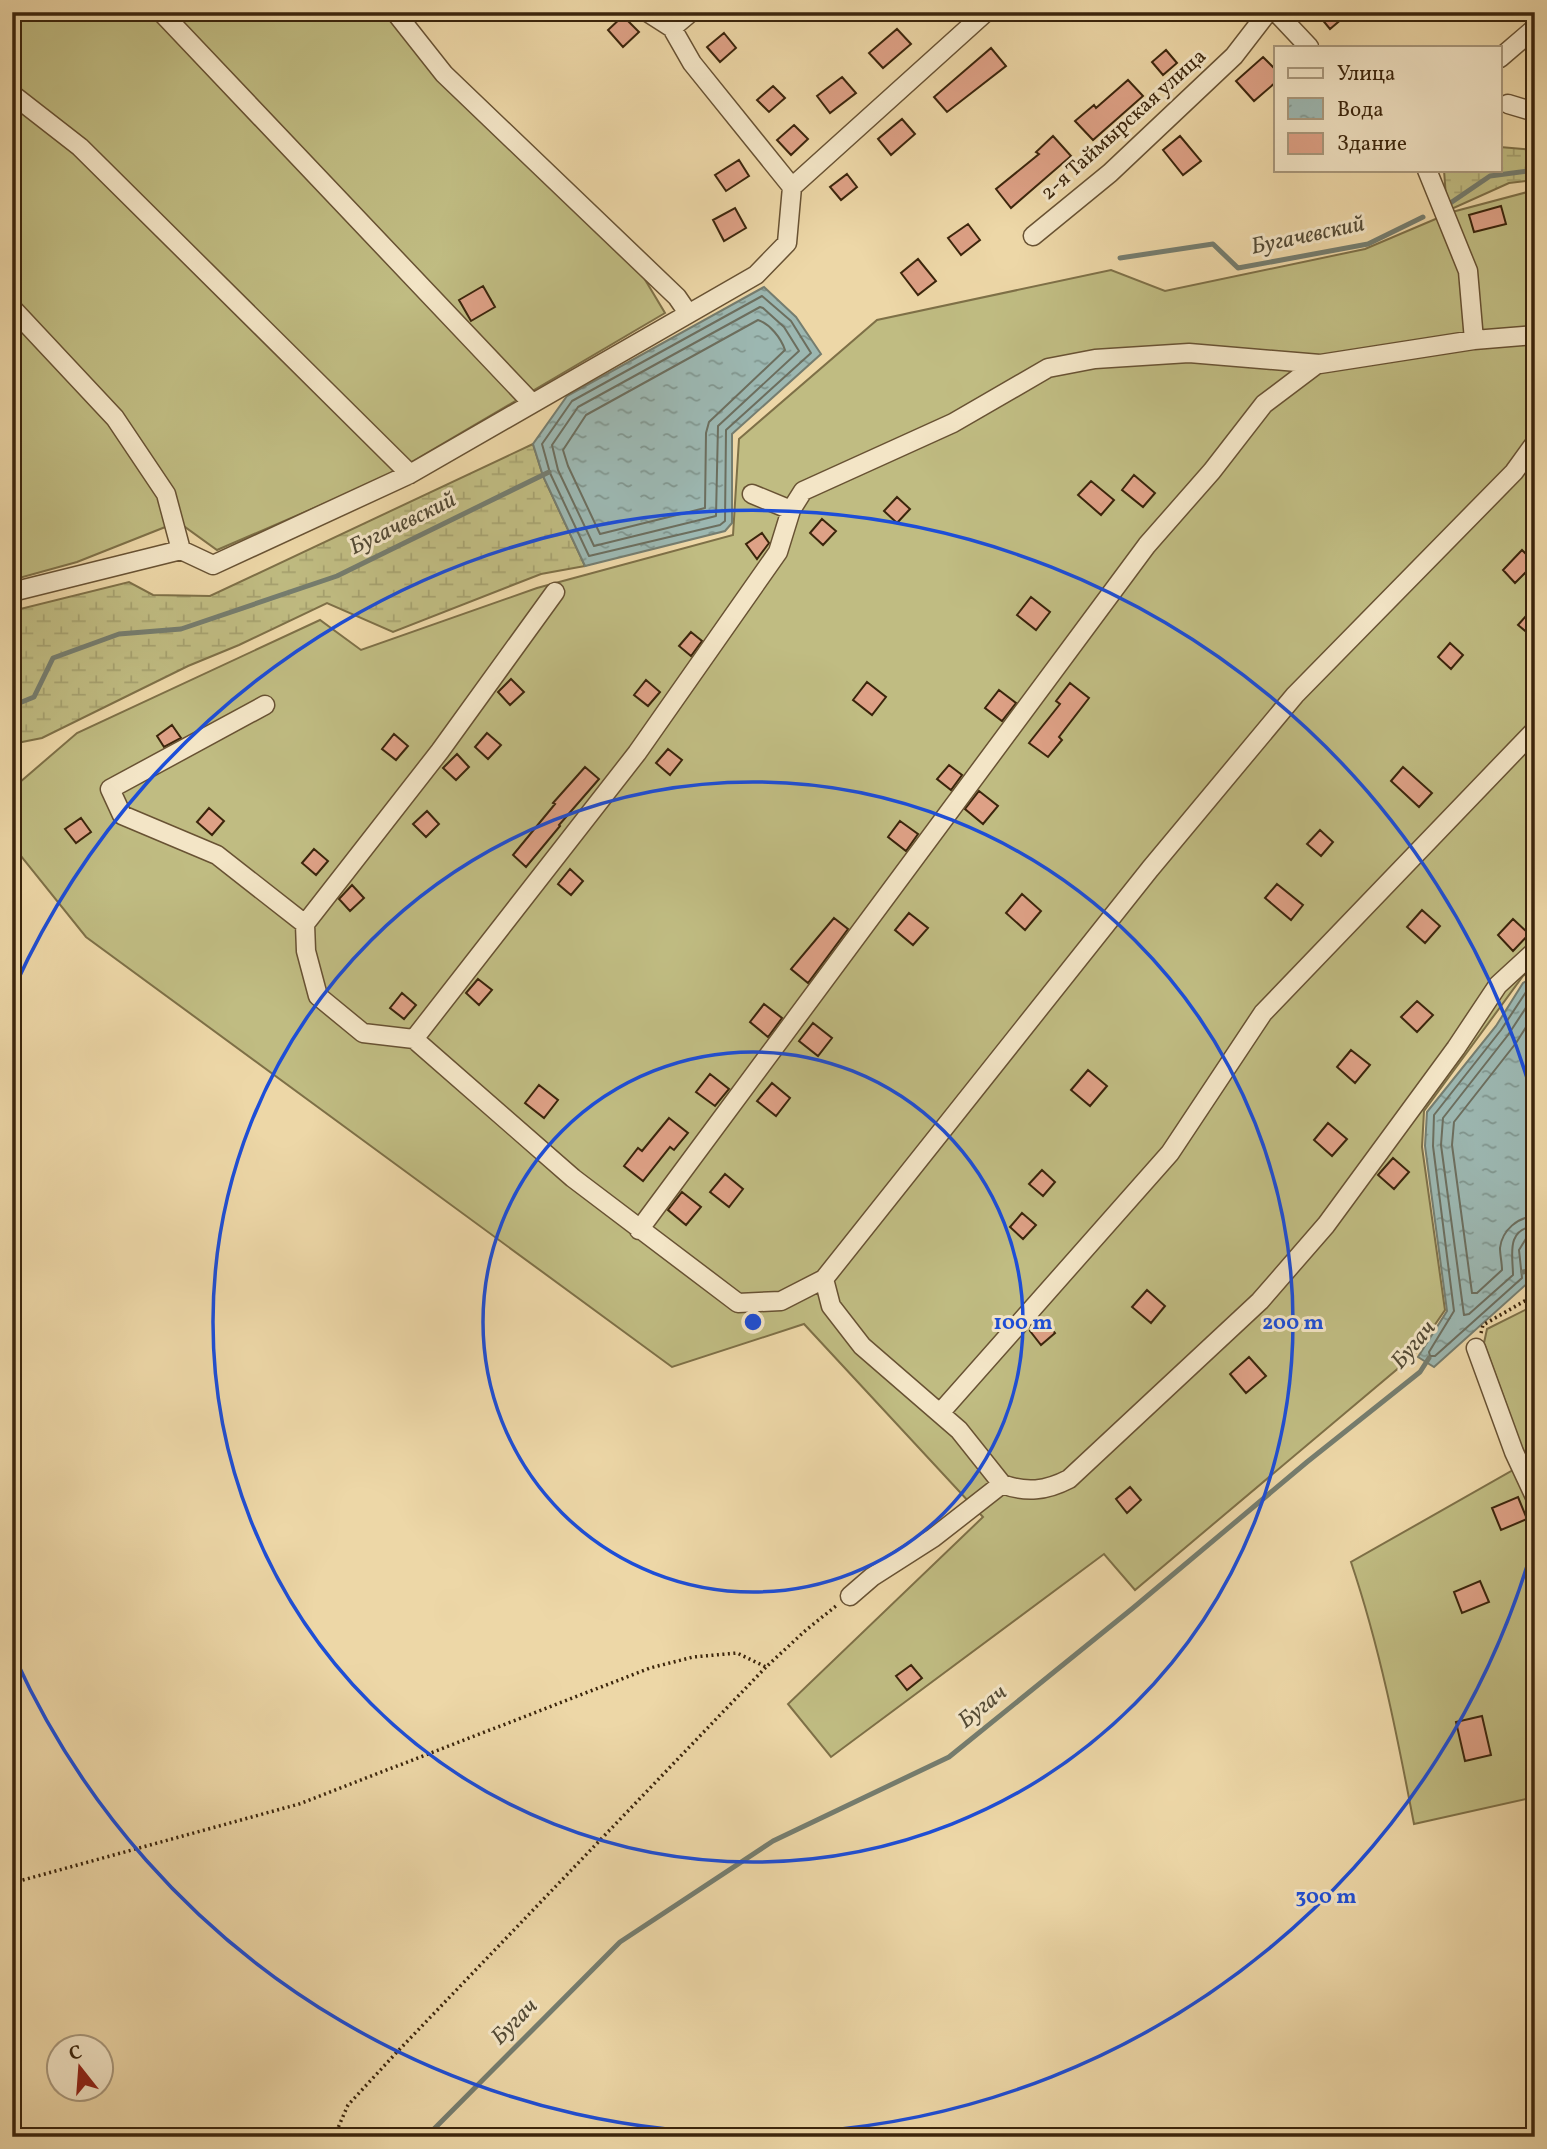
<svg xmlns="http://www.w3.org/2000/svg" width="1547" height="2149" viewBox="0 0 1547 2149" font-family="Vollkorn,serif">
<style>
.wetland{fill:url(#wetland-marsh);stroke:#7e7047;stroke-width:2}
.garden{fill:#c0bc82;stroke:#7e7047;stroke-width:2}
.water{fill:url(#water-ripples);stroke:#757d6f;stroke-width:2}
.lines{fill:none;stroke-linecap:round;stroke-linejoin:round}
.shore{stroke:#6c6e5e;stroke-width:2}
.stream{stroke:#757d6f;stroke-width:5}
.building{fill:#dea186;stroke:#3b250c;stroke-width:2}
.minor-casing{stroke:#685233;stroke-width:21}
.path{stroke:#3b250c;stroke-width:3.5;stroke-dasharray:2 3.5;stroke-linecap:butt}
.minor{stroke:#f3e5c6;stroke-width:18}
.ring{fill:none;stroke:#1d4ed8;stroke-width:3.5}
.labels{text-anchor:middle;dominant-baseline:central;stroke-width:6;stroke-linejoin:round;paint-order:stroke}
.street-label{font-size:21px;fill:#3b250c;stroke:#f3e5c6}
.water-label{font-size:23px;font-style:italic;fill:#534a35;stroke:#f3e5c6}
.centre{fill:#1d4ed8;stroke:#f3e5c6;stroke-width:3.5}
.ring-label{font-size:21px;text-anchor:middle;font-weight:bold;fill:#1d4ed8;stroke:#f3e5c6;stroke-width:6;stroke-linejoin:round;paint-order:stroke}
</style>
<defs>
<pattern id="wetland-marsh" width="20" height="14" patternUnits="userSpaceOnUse" patternTransform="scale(1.75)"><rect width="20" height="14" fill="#c0bc82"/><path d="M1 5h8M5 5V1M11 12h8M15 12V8" fill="none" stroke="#a6a16f"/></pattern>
<pattern id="water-ripples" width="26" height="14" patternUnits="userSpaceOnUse" patternTransform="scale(1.75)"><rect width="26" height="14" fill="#9cb7b1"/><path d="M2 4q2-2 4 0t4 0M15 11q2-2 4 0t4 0" fill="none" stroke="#80958e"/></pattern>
</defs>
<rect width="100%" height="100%" fill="#edd7a7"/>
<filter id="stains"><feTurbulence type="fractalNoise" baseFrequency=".00286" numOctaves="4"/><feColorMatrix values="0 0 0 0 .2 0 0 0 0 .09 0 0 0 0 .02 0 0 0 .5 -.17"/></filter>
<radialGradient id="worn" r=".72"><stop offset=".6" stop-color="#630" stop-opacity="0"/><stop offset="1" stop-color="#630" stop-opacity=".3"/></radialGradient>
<!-- wetland -->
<path class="wetland" d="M1500 147 1535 150V180L1509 183 1447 211 1444 170H1500Z
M533 444 543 476 585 566 541 574 393 632 327 603 239 645 188 666 42 738 12 744V611L129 582 153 595 210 596Z"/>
<!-- garden -->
<path class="garden" d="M12 12H386L434 74 638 268 665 313 386 477 217 550 178 522 77 562 12 580Z
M1535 190V967L1523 976 1424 1111 1422 1147 1445 1310 1414 1355 1135 1590 1104 1554 831 1757 788 1704 983 1517 804 1324 672 1367 86 937 12 845V789L77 733 320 620 361 650 537 588 733 535 739 439 877 320 1111 270 1165 291 1365 249 1452 212Z
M1535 1305V1797L1414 1824C1397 1735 1380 1648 1351 1562L1527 1462 1484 1343 1487 1329Z"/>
<!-- water -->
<path class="water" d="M764 287 796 317 821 354 732 434V523L725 531 585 566 543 476 533 444 567 396Z
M1535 976V1238L1526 1250 1531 1280 1434 1367 1418 1357 1447 1311 1425 1146 1427 1112 1496 1026 1523 983Z"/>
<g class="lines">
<!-- shore -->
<path class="shore" d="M762 296 791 321 811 353 726 430 725 521 720 525 589 556 550 473 542 444 572 401Z
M760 307 763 308 784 327 799 351 718 426 716 516 594 546 558 470 552 445 578 407Z
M758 320C770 324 781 338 785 350L709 422 706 433 705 508 600 534 568 466 563 450 586 415Z
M1535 984 1528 989 1501 1030 1434 1115 1433 1146 1454 1311 1429 1352 1430 1356H1435L1522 1278 1519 1250 1527 1237 1535 1235
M1535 994 1508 1035 1443 1118 1441 1145 1464 1315 1469 1314 1513 1275C1513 1256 1505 1229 1535 1226
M1535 1013 1516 1043 1454 1122 1452 1145 1472 1293H1477L1502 1270C1502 1263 1500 1255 1500 1248 1502 1230 1518 1217 1535 1216"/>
<!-- stream -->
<path class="stream" d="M1446 206 1490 176 1535 170
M1120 258 1213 244 1238 268 1368 244 1423 217
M12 706 34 697 53 658 119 634 181 629 337 576 549 472
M1523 1272 1535 1269
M426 2137 620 1942 773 1841 949 1757 1133 1608 1307 1462 1420 1372 1429 1358"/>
</g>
<!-- building -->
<path class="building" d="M1316 12H1350L1330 29Z
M623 16 639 32 623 47 608 30Z
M897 29 911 44 883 68 869 53Z
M724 33 736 48 720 62 707 47Z
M991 48 1006 66 947 112 934 97Z
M1166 50 1177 63 1163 75 1152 62Z
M1263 57 1276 70V82L1254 101 1236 81Z
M842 77 856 93 830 113 817 96Z
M1128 80 1143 96 1093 140 1075 121 1094 105 1096 108Z
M773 86 785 98 769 112 757 100Z
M902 119 915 134 891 155 878 139Z
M794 125 808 139 791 155 777 140Z
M1053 136 1071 156 1011 208 996 189 1039 154 1036 152Z
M1180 136 1201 161 1183 175 1163 150Z
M739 160 749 176 726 191 715 175Z
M847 174 857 187 841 200 830 187Z
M1501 206 1506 224 1474 232 1469 215Z
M735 208 746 228 724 241 713 220Z
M968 224 980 240 961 255 948 238Z
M918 259 936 281 918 295 901 273Z
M483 286 495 307 471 321 459 300Z
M1134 475 1155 493 1143 507 1122 490Z
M1091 481 1114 500 1101 515 1078 495Z
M897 497 910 509 897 523 884 511Z
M822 519 836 531 823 545 810 533Z
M762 533 769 543 757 559 746 544Z
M1522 550 1535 563 1515 583 1503 570Z
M1031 597 1050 612 1036 630 1017 615Z
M1535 606V639L1518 625Z
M691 632 702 641 691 656 679 646Z
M1450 643 1463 655 1451 669 1438 657Z
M511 679 524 692 510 705 498 692Z
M646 680 660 692 648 706 634 695Z
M867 682 886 697 872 715 853 700Z
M1070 683 1089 698 1059 737 1062 740 1048 757 1029 743 1060 704 1056 701Z
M999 690 1016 703 1002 721 985 708Z
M172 725 181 738 164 747 157 736Z
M487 733 501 745 488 759 475 747Z
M394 734 408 746 396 760 382 749Z
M668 749 682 760 670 775 656 763Z
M457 754 469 767 456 780 443 768Z
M949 765 962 775 951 790 937 779Z
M585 767 599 779 559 825 560 826 526 867 513 855 555 804 553 803Z
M1403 767 1432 793 1419 807 1391 781Z
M979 791 998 806 983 824 965 809Z
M209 808 224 821 212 835 197 822Z
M427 811 439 824 426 837 413 824Z
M81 818 91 832 76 843 65 829Z
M900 821 918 834 906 851 888 837Z
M1320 830 1333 842 1321 856 1307 844Z
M314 849 328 861 316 875 302 863Z
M570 869 583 881 571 895 558 884Z
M1277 884 1303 905 1291 920 1265 898Z
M352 885 364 898 350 911 339 899Z
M1022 894 1041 911 1025 930 1006 913Z
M1422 910 1440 926 1425 943 1407 927Z
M909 913 928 928 913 945 895 930Z
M834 918 848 929 808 983 791 969Z
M1513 919 1529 934 1513 951 1498 935Z
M478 979 492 990 479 1005 466 993Z
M402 993 416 1005 404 1019 390 1008Z
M1417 1001 1433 1015 1417 1032 1401 1017Z
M764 1004 782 1018 768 1037 750 1022Z
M813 1023 832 1038 818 1056 799 1041Z
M1351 1050 1370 1065 1355 1083 1337 1067Z
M1088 1070 1107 1086 1090 1106 1071 1090Z
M710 1074 729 1089 715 1106 696 1092Z
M772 1083 790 1098 776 1116 757 1101Z
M539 1085 558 1100 544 1118 525 1103Z
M669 1118 688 1133 674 1150 670 1147 643 1181 624 1166 638 1148 642 1151Z
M1328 1123 1347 1139 1332 1156 1314 1140Z
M1393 1158 1409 1172 1394 1189 1378 1175Z
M1042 1170 1055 1182 1043 1196 1029 1184Z
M725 1174 743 1189 729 1207 710 1192Z
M682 1192 701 1207 686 1225 668 1210Z
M1022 1213 1036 1225 1023 1239 1010 1227Z
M1147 1290 1165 1306 1151 1323 1132 1307Z
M1044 1319 1055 1333 1041 1345 1030 1331Z
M1249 1357 1266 1376 1246 1393 1230 1374Z
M1130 1487 1141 1500 1127 1513 1116 1499Z
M1518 1497 1527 1519 1501 1530 1492 1508Z
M1480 1581 1489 1602 1462 1613 1454 1592Z
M911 1665 922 1678 907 1690 896 1676Z
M1482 1716 1491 1755 1465 1761 1456 1722Z"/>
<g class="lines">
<!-- minor casing -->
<g class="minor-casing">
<path id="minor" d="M161 12 532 403
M395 12 444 74 677 297 688 313
M1276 12 1309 47
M672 28 691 12
M1500 58 1535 28
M12 94 80 147 410 474
M1508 104 1535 112
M1427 170 1468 271 1474 340
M792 187 986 12
M1033 236 1110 173 1234 56 1268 12
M12 308 115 418 166 494 181 550 12 592
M752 494 791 510 803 491 953 423 1048 368 1095 359 1189 353 1320 364 1474 340 1535 335
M791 510 778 552 637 753 414 1039 573 1178 738 1303 781 1301 824 1279 1150 869 1295 695 1514 472 1535 443
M181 550 213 565 410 474 756 275 787 243 792 187 692 63 672 28 647 12
M265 705 110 789 122 815 217 855 305 924 306 951 318 996 363 1033 414 1039
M305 924 440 751 555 592
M639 1230 1147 545 1212 471 1264 404 1317 364
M824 1279 831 1306 862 1346 959 1430 1002 1484
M1476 1348 1514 1452 1535 1497
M940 1413 1170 1153 1263 1013 1535 730
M850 1596 872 1577 933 1538 1002 1484C1026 1493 1046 1491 1069 1479L1260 1301 1326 1225 1456 1048 1498 985 1535 951"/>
</g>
<!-- path -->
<path class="path" d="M1481 1333 1483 1325 1535 1295
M12 1883 299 1804 650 1668 693 1657 737 1653 766 1667 806 1630 836 1606
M334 2137 348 2105 397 2052 766 1667"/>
<!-- minor -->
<use href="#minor" class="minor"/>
</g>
<!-- distance rings -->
<g class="ring">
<circle cx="753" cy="1322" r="270"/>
<circle cx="753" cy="1322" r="540"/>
<path d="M1535 1539A811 811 0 0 1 15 1658M15 986A811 811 0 0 1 1535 1105"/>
</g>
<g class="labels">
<!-- street labels -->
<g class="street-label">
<text transform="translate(1124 125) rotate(-42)">2-я Таймырская улица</text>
</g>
<!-- water labels -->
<g class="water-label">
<text transform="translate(1308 236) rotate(-12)">Бугачевский</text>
<text transform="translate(403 524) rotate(-26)">Бугачевский</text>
<text transform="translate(1414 1345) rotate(-50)">Бугач</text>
<text transform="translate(983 1707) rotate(-39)">Бугач</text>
<text transform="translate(515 2022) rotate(-45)">Бугач</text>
</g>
</g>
<circle cx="753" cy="1322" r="10" class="centre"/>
<g class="ring-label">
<text x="1023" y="1329">100 m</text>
<text x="1293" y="1329">200 m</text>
<text x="1326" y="1903">300 m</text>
</g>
<!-- margin -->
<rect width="1547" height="2149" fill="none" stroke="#edd7a7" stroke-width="42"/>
<rect x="14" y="14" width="1519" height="2121" fill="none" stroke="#3b250c" stroke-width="3.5"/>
<rect x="21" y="21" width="1505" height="2107" fill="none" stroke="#3b250c" stroke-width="2"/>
<!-- legend -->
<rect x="1274" y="46" width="228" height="126" fill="#f3e5c6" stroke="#a9987c" stroke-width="2"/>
<rect x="1288" y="68" width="35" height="10" fill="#f3e5c6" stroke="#a9987c" stroke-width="2"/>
<text x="1337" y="80" font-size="21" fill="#3b250c">Улица</text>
<rect x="1288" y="98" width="35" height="21" fill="url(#water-ripples)" stroke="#a9987c" stroke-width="2"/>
<text x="1337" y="116" font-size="21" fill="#3b250c">Вода</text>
<rect x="1288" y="133" width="35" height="21" fill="#dea186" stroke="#a9987c" stroke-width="2"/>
<text x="1337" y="150" font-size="21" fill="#3b250c">Здание</text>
<!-- north arrow -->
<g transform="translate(80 2068) rotate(343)"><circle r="33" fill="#f3e5c6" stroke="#a9987c" stroke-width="2"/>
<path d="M0-5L12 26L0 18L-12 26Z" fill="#8f2418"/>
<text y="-10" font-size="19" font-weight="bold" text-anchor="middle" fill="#3b250c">С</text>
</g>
<rect width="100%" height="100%" filter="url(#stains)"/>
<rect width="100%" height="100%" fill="url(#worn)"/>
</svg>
